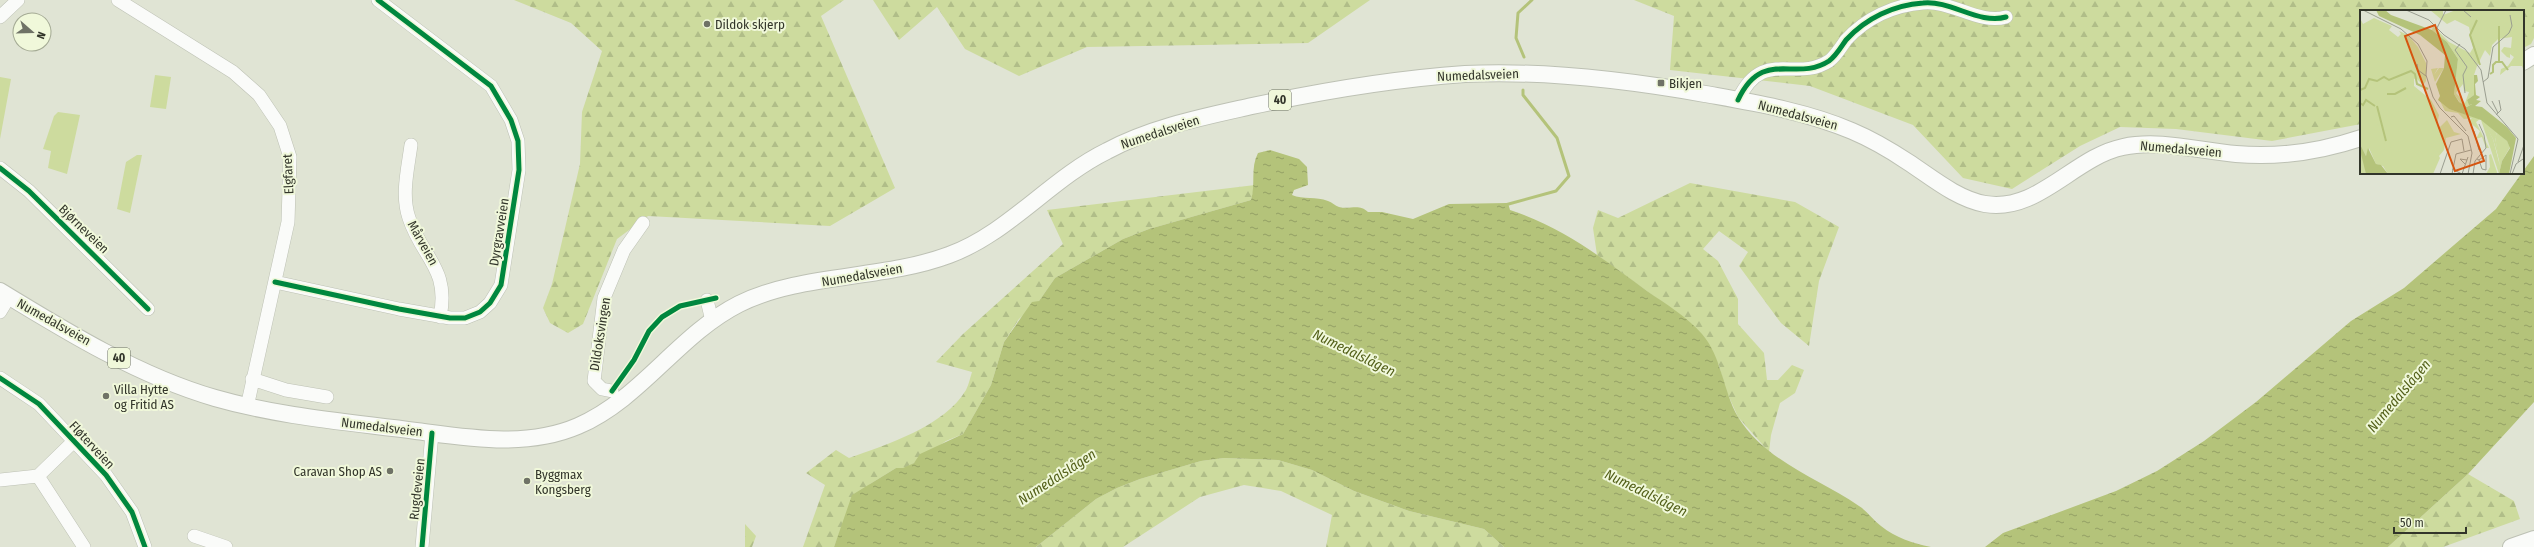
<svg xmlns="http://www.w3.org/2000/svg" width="2534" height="547" viewBox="0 0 2534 547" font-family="'Fira Sans Condensed',sans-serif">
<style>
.green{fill:#cddb9e}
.forest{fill:url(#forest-firs)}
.water{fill:url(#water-ripples)}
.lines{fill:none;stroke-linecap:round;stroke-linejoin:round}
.stream{stroke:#b4c37a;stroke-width:3}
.minor-casing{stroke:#bdc1b4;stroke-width:14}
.major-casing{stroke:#bdc1b4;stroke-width:18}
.minor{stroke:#fafbf9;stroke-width:13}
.major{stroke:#fafbf9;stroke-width:16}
.cycleway-casing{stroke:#f0f8da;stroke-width:8}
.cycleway{stroke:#00873e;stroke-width:5}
.poi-dot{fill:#6f7266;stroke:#f0f8da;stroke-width:1.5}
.labels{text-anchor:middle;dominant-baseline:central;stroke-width:4;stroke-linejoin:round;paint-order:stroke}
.shield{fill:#f0f8da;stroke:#6b705f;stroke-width:1}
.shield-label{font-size:12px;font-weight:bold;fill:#32352a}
.poi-label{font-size:13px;fill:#32352a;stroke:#f0f8da;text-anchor:start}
.street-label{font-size:13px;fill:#32352a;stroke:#f0f8da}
.water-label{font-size:14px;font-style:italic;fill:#525f18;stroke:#f0f8da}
.inset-river{fill:none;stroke:#b4c37a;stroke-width:2}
.inset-road{fill:none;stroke:#9a9e90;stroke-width:1}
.view{fill:#d6550f;fill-opacity:0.15;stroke:#d6550f;stroke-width:2}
.inset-edge{fill:none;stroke:#32352a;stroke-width:2}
</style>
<defs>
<pattern id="forest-firs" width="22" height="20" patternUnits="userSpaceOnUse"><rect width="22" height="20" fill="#cddb9e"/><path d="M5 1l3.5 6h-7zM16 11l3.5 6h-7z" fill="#b0bd88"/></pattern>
<pattern id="water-ripples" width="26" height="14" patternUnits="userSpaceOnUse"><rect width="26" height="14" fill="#b4c37a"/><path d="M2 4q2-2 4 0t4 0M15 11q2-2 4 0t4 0" fill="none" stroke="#939f64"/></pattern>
</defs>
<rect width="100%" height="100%" fill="#e0e4d4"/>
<!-- green -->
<path class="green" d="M155 75 171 77 166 109 150 107Z
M0 77 11 79 0 139Z
M58 112 80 115 67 174 48 168 51 151 43 149 54 116Z
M137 155H142L130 213 117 209 126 162Z"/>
<!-- forest -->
<path class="forest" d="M514 0H844L821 16 895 188 830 226 648 216 617 239 583 324 568 333 550 323 543 308 552 284 580 164 582 112 602 51 571 23Z
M873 0H1370L1308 43 1087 47 1019 76 965 49 937 7 899 40Z
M1634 0H2534V38L2531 44 2523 48V11H2361V124L2272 141 2176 129 2120 127 2080 146 2012 189 1963 178 1913 125 1810 86 1670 70 1674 16Z
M1690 183 1795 202 1839 227 1819 281 1809 346 1781 323 1739 266 1748 252 1719 231 1703 249 1718 261 1738 299V324L1764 353 1767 380H1778L1792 365 1804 370 1795 393 1780 403 1771 435 1769 452 1738 417 1725 388 1719 365 1680 315 1597 255 1593 228 1598 210 1618 218Z
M1255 185 1251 200 1149 229 1123 239 1055 278 1039 301 1019 319 1004 342 991 385 963 434 946 441 914 463 903 469 896 468 870 484 842 526 834 547H803L825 485 806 473 836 450 849 458C886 445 945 426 966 390 969 384 970 378 972 372L936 362 963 334 1063 244 1047 210Z
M1224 458 1278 460 1312 470 1354 491 1409 511 1484 529 1504 547H1326L1332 515 1281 491 1244 485 1200 497 1123 547H1036L1096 499 1117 488 1140 479 1201 461Z
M2468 474 2514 501 2520 519 2443 547H2388Z
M745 524 756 536 752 547H745Z"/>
<!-- water -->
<path class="water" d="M1270 150 1299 159 1307 167 1308 185 1294 190 1292 195C1303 200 1316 196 1328 201 1332 202 1335 206 1339 207 1350 210 1359 203 1368 212H1382L1413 219 1449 204 1508 203 1510 210C1564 228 1602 258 1647 291 1666 304 1687 317 1702 334 1722 357 1723 391 1738 417 1765 461 1818 478 1859 506 1867 511 1873 520 1881 526 1896 538 1912 543 1931 547H1504L1484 529 1409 511 1354 491 1312 470 1278 460 1224 458 1201 461 1140 479 1117 488 1096 499 1036 547H834L852 495 896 468H903L914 463 920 454 963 434 991 385 1004 342 1032 302 1039 301 1055 278 1123 239 1149 229 1251 200C1256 184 1250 168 1258 153Z
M2534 156V402L2468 474 2388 547H1985L2003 533 2116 491 2157 471 2204 441 2256 402 2351 321 2404 288 2454 245 2496 209Z"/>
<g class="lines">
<!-- stream -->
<path class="stream" d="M1524 57 1516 38 1518 13 1532 0
M1505 205 1556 191 1569 176 1557 138 1523 95V90"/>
<!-- minor casing -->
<g class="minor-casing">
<path id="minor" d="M118 0 233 72 259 95 280 126 290 157 288 222 247 407
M0 17 18 0
M1738 100C1763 47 1795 83 1829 61 1836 56 1841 47 1846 40 1866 18 1894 5 1923 3 1951 0 1979 25 2006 17
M411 145C408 168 401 195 409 218 422 258 450 268 440 317
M0 168 29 191 148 309
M275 282 399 309 450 318H465L480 312 490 303 501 285 519 170 518 141 511 120 491 86 378 0
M707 300 712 321
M0 312 9 297
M0 378 39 404 106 475 132 512 145 547
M252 379 286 390 327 397
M612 391 602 389 594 381 604 298 624 250 643 223
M73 442 38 476 84 547
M0 480 38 476
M194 536 226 547
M422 547 432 433"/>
</g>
<!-- major casing -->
<g class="major-casing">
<path id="major" d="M2523 62 2534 55
M0 291C67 332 139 376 215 398 281 417 348 422 416 431 469 438 527 448 578 426 641 399 678 335 739 304 801 273 882 280 949 255 1009 233 1050 179 1107 151 1152 127 1203 117 1252 106 1322 91 1393 79 1465 74 1545 70 1626 80 1705 94 1755 103 1805 111 1852 131 1871 139 1890 150 1908 162 1931 177 1957 199 1985 204 2038 213 2074 157 2123 147 2159 139 2200 151 2236 154 2280 158 2319 152 2361 138
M2511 547 2534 539"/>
</g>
<!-- minor -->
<use href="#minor" class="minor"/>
<!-- major -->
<use href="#major" class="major"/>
<!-- cycleway casing -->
<g class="cycleway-casing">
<path id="cycleway" d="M1738 100C1763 47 1795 83 1829 61 1836 56 1841 47 1846 40 1866 18 1894 5 1923 3 1951 0 1979 25 2006 17
M0 168 29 191 148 309
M275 282 399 309 450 318H465L480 312 490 303 501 285 519 170 518 141 511 120 491 86 378 0
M0 378 39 404 106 475 132 512 145 547
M612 391 634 360 649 331 662 317 680 306 716 298
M422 547 432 433"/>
</g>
<!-- cycleway -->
<use href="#cycleway" class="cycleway"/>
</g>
<!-- markers -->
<g class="poi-dot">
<circle cx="707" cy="24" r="4"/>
<rect x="1657" y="79" width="8" height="8" rx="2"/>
<circle cx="106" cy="396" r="4"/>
<circle cx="390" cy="471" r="4"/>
<circle cx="527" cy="481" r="4"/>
</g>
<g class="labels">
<!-- shield labels -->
<g class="shield">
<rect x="1269" y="90" width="22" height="20" rx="3"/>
<rect x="108" y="348" width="22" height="20" rx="3"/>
</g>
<g class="shield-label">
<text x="1280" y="100">40</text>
<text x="119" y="358">40</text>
</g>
<!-- poi labels -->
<g class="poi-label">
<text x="715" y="24">Dildok skjerp</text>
<text x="1669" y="83">Bikjen</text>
<text x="114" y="389">Villa Hytte<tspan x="114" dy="15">og Fritid AS</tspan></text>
<text x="382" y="471" text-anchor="end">Caravan Shop AS</text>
<text x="535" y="474">Byggmax<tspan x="535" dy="15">Kongsberg</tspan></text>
</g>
<!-- street labels -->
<g class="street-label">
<text transform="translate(1478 75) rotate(-2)">Numedalsveien</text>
<text transform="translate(1798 115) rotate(15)">Numedalsveien</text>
<text transform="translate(1160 132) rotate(-18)">Numedalsveien</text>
<text transform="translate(2181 149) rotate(5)">Numedalsveien</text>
<text transform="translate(288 174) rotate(-93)">Elgfaret</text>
<text transform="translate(84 229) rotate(44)">Bjørneveien</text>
<text transform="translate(499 232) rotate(-81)">Dyrgravveien</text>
<text transform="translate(423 243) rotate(61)">Mårveien</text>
<text transform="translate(862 275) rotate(-10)">Numedalsveien</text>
<text transform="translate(54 322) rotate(29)">Numedalsveien</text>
<text transform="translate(600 334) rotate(-81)">Dildoksvingen</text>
<text transform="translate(382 427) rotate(7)">Numedalsveien</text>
<text transform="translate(92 445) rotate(47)">Fløterveien</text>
<text transform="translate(417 489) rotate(-84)">Rugdeveien</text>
</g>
<!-- water labels -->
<g class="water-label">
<text transform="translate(1354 353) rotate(26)">Numedalslågen</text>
<text transform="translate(2399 396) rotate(-50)">Numedalslågen</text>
<text transform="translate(1057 477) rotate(-33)">Numedalslågen</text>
<text transform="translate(1646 493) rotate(26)">Numedalslågen</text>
</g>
</g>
<!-- overview -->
<g transform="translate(2360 10)">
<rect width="164" height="164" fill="#e0e4d4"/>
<path d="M123 112 131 116 137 124 135 128 141 156 133 129Z" fill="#cddb9e"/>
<path d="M70 0H83V5L96 0H164V61L162 56H151L140 65 141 59 148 56 154 47 150 44V48L147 47 141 41 144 37 151 38 152 27 138 29 132 35 130 46 125 40 117 56 114 65V85L107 90 109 94H112L108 97 101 94 94 84 98 49 87 32 72 20 73 16 89 32 110 43 113 38 109 17 95 10 87 14ZM103 74 104 81 109 82 105 93 96 83ZM0 8 3 14 14 8 25 13 32 16 29 20 38 27 41 24 39 21 48 25 58 37 66 53V71L63 75 56 68 54 69V76L71 90 79 105 77 115 80 117 87 110 94 122 101 124 86 128 84 140 79 146 80 148 73 164H28L23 156 16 154 9 138 6 146 1 136 0 138ZM78 58 74 65 79 58H84L75 72 71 59ZM80 91 89 99 120 109 116 112 129 138H126L122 127 116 129 120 121 108 111 112 108 104 109 98 103 85 101ZM121 110 128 114 126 116 133 129 140 156 135 127 137 124 131 116 147 131 150 137 142 151 139 164ZM0 140 5 153 6 164H0ZM131 144 137 162V164H126L130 157 129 145Z" fill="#cddb9e" fill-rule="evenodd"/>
<path d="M20 112 21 116 24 114 23 120 27 125 32 143 30 145 25 140 23 121 17 114Z" fill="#cddb9e"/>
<path d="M16 0H25L31 5 72 20 87 32 98 49 94 84 99 92 107 97 112 94 109 95 107 90 114 85V65H117L118 71 115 74 116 85 120 87 116 90 121 91 115 96 122 97 147 117 156 128 149 164H139L142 151 150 138 147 131 121 110 89 99 78 90 80 86 76 74 84 58 85 45 60 25 19 6ZM1 136 6 146 8 138 16 154 21 155 28 164H6L0 140Z" fill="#b4c37a"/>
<path class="inset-river" d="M117 10 110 25 120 55M139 16V53M130 64 133 62V55L136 52H142L148 60M0 80 5 78 9 69 17 71 24 67 29 70 51 61 55 64 57 74 68 79M27 84H35L46 78M0 93 3 95 6 90 15 96M17 96 26 131"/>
<path class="inset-road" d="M3 0 41 19 58 34 67 51 66 65 73 87 80 98 108 126 112 143 108 164M46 0 69 10 84 25 105 39 121 60 127 93 158 129 150 164M89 0H103L111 7M77 18 86 0M100 34 95 40 107 57 103 65 105 83M57 54 58 60 66 66M123 72 128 68 133 37 149 23 152 16 150 5M132 91 138 103M136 105 141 100 139 90M91 107 94 106 106 121M114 121 119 140M117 149 119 150 126 145V160M119 150 122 159 126 160M158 152 164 135M105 154 100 149 107 150M92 159 102 164 108 147M80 164 91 132 102 129 104 141M92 164 96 144 111 140M113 164 115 151 126 138 124 125 119 114M152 164 156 154 163 149"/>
<path class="view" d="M75 15 124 151 95 161 45 26Z"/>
<rect width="164" height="164" class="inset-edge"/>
</g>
<!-- north arrow -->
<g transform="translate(32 32) rotate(110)"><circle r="19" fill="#f0f8da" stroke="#a4aa94"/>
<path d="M0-3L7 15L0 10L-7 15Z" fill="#6f7266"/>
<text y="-6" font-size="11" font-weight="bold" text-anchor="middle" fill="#32352a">N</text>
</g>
<!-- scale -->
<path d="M2394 527v6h72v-6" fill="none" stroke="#32352a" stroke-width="2"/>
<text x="2400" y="527" font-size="12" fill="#32352a" stroke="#f0f8da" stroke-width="3" paint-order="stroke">50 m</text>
</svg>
